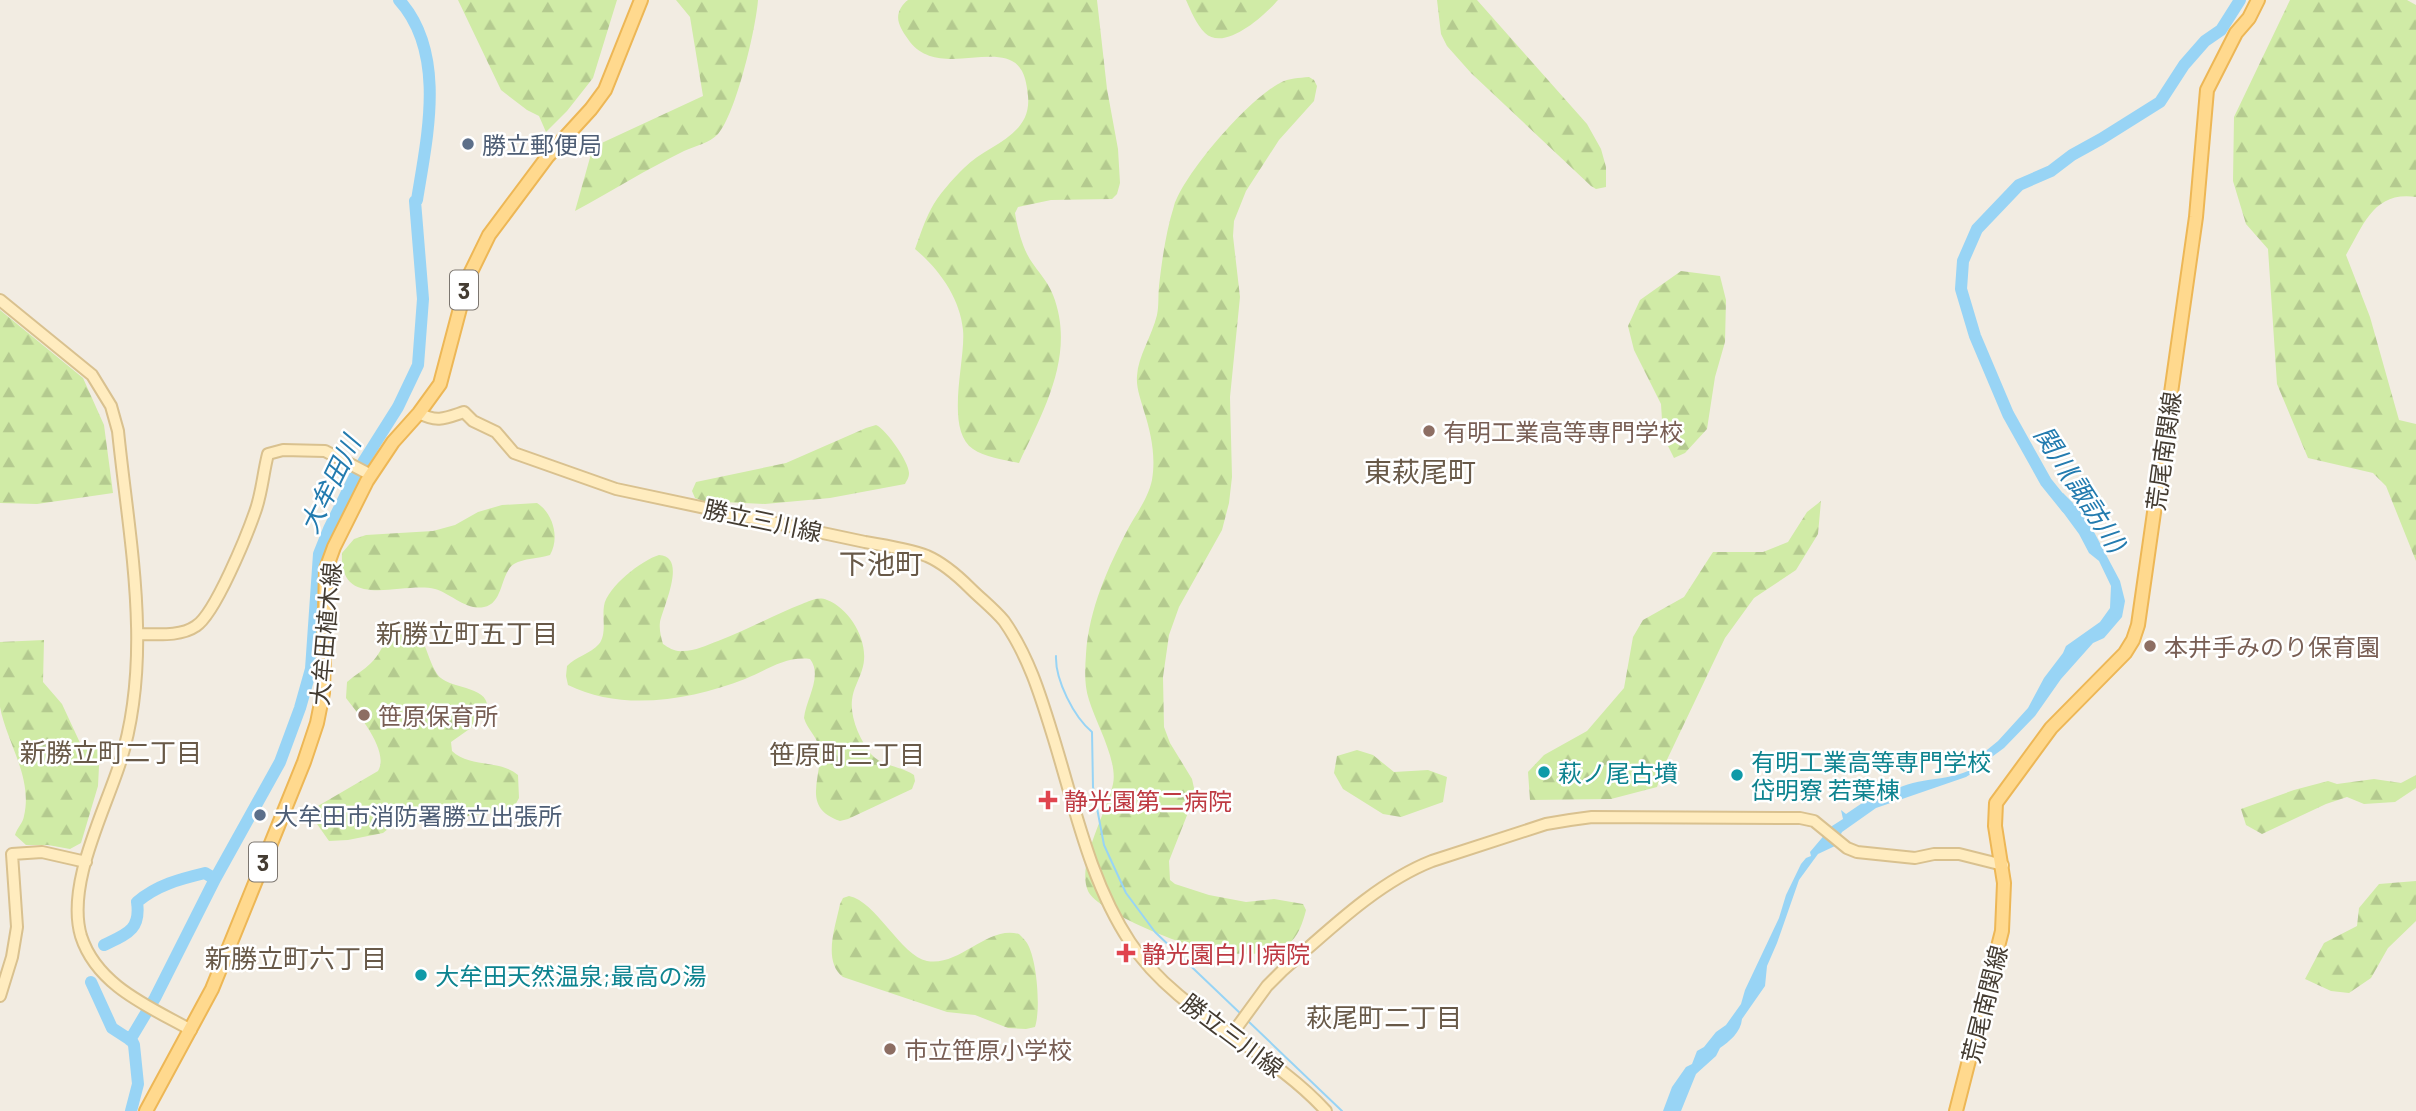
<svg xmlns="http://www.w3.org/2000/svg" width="2416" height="1111" viewBox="0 0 2416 1111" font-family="Barlow,'Noto Sans JP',sans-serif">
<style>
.forest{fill:url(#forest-firs)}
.water{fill:#98d4f5}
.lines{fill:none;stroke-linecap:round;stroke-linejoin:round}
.stream{stroke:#98d4f5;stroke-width:2}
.river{stroke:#98d4f5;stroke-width:12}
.secondary-casing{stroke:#d9c18f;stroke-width:14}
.primary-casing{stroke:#edb756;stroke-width:16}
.secondary{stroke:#ffecbf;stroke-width:10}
.primary{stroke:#ffd98e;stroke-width:12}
.service-dot{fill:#5c6f8a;stroke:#fff;stroke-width:2.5}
.education-dot{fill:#8d6e63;stroke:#fff;stroke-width:2.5}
.culture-dot{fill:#0f9aa8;stroke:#fff;stroke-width:2.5}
.health-dot{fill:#e0444e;stroke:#fff;stroke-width:2.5}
.labels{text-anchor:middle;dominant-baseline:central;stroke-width:5;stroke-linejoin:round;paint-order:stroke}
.shield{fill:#fff;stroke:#7c7670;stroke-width:2}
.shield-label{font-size:23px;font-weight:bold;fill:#443c32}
.service-label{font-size:24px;fill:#4e5e75;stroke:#fff;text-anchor:start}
.education-label{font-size:24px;fill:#785e54;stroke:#fff;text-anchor:start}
.street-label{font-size:24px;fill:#443c32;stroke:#fff}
.culture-label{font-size:24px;fill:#0d838f;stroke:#fff;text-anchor:start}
.health-label{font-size:24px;fill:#be3a42;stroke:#fff;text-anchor:start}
.water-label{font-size:26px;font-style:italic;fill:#237baf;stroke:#fff}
.neighbourhood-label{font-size:26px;fill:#685948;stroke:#fff}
.quarter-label{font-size:28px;fill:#685948;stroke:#fff}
</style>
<defs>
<pattern id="forest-firs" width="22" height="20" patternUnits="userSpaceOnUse" patternTransform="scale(1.75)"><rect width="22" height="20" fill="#d0eba6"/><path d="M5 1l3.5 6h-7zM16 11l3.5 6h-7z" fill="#b4ca8f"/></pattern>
</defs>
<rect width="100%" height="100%" fill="#f2ece2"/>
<!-- forest -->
<path class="forest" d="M458 0H617L593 78 567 111 546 132 539 116 527 110 501 90Z
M676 0H758C756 28 736 114 718 134 710 143 695 146 684 151 647 169 612 191 575 211L593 147 703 96 690 17Z
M908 0H1097L1107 89 1118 149 1120 183 1117 194 1112 199 1051 200 1018 207 1015 213C1017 226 1021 242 1027 254 1034 268 1047 279 1053 295 1076 354 1044 410 1019 463 1005 460 984 457 973 449 944 429 966 360 963 330 960 298 939 269 915 249 920 236 924 222 931 209 938 195 953 179 964 168 987 144 1032 137 1028 96 1027 87 1026 79 1022 71 1003 37 940 80 910 42 906 36 901 30 899 23 896 14 901 5 908 0Z
M1186 0H1278C1265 15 1225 52 1205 33 1196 24 1191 11 1186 0Z
M1437 0H1477L1587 124 1601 149 1606 167V187L1596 189 1591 186 1471 73 1447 46 1441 34Z
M2290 0H2407L2416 5V197C2374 191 2364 224 2346 255L2370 317 2399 420 2416 424V561L2386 486 2373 473 2308 458 2277 384 2268 249 2246 224 2233 181 2234 117Z
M1309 77 1314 80 1317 86 1314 101 1279 140 1246 191 1234 221 1233 236 1240 297 1230 397 1232 477 1229 503 1222 530 1179 607 1169 635 1163 677 1164 727 1170 743 1192 779 1194 788 1193 800 1169 861 1170 880 1175 884 1209 895 1246 902 1274 899 1303 904 1306 910C1303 922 1298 938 1287 945 1266 958 1236 954 1212 951 1189 948 1097 912 1088 891 1076 864 1107 811 1113 784 1118 761 1096 723 1089 700 1084 685 1085 669 1086 654 1089 609 1108 567 1129 527 1138 511 1148 498 1152 480 1156 456 1151 433 1144 411 1141 400 1136 388 1137 376 1138 356 1152 336 1157 315 1159 306 1158 296 1159 286 1162 260 1166 231 1174 206 1185 172 1249 99 1280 83 1289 78 1299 78 1309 77Z
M1681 271 1720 276 1726 300 1725 342 1715 377 1707 429 1685 453 1674 458 1663 436 1661 404 1634 350 1628 326 1640 300Z
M0 310 83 378 104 425 113 493 37 504 0 503Z
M876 425C886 429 909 462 909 473 909 478 907 480 905 484L830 498 765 504 703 501 695 498 692 491 696 482 786 463 866 428Z
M1821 501 1818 534 1796 570 1754 598 1725 638 1664 766 1657 787 1611 799 1530 800 1528 772 1544 755 1587 731 1624 688 1633 637 1643 620 1684 597 1713 552H1763L1788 542 1807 512Z
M537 503C553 513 560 538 550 555 538 559 524 558 514 564 500 573 504 603 484 607 467 611 450 593 435 589 402 581 339 612 342 553L354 539 366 535 433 531 455 525 478 512 502 505Z
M659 555C688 556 663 607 660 622 659 630 661 637 663 644 669 648 675 652 683 651 695 651 707 645 718 641 747 630 774 615 802 604 810 601 818 596 827 600 851 609 871 644 862 670 859 680 853 689 852 700 850 718 860 740 871 754 881 766 901 766 914 775L915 781 912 789 848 819 840 821C799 807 824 776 819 748 817 736 807 729 804 718 806 699 823 676 810 659 785 656 768 670 745 679 691 700 622 712 568 685L566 676 567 666C575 657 590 654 599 644 607 634 602 617 604 606 607 587 642 560 659 555Z
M408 631 418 633C427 646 429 662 437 674 449 692 499 683 485 718L451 742 452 751C470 768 499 759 518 775L519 798 514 807 500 811 388 829 383 833 348 840 329 841 310 814 318 806 378 771C390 751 358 714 346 698L347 682C355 675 364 670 371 663 388 646 379 636 408 631Z
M44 640 43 682 62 704 81 745 100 747 98 786 81 843 70 849 48 845H26L15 835C17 828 23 823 24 816 33 778 7 743 0 707 0 687 0 662 0 642Z
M1357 750 1373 755 1394 772 1428 770 1447 777 1443 802 1401 817 1383 814 1343 789 1334 773 1337 756Z
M2416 775V788L2395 802 2364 804 2347 797 2326 804 2262 834 2246 825 2241 809 2294 790 2328 781 2337 784 2374 779 2401 783Z
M2416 881V921L2388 948 2371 978 2349 993 2331 991 2305 979 2324 943 2357 926 2359 908 2379 884Z
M849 896C876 901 901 956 927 961 960 967 987 925 1019 934 1022 937 1025 940 1027 943 1037 959 1041 1009 1035 1027L1026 1029 1008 1028 975 1015 947 1012 843 977C822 961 836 925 840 904L843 898Z"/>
<!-- water -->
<path class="water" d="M2063 493 2085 515 2120 581 2125 601 2122 617 2104 638 2093 643 2061 679 2035 716 2004 748 1989 759 1987 764 1966 777 1876 808 1842 832 1835 846 1818 854 1799 880 1777 943 1767 966 1765 986 1742 1019C1741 1032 1729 1042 1720 1048L1716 1056 1696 1074 1681 1111H1663L1672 1087 1686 1067 1692 1064 1697 1051 1704 1047 1716 1032 1726 1025 1741 1004 1745 990 1779 918 1786 895 1801 864 1806 858 1811 856 1810 852 1832 826 1843 819 1841 810 1846 814 1877 793 1885 798C1905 776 1941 783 1968 771L1971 763 1998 741 2028 708 2044 678 2063 653 2066 646 2100 622 2110 608 2111 586 2099 561 2089 553 2079 534 2054 500Z"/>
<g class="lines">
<!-- stream -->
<path class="stream" d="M1056 656C1055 680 1074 717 1092 732L1093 787 1104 845 1126 893 1155 932 1242 1015
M1248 1021 1342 1111"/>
<!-- river -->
<path class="river" d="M2067 508 2046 482 2008 414 1975 336 1961 289 1963 261 1977 229 2019 185 2051 171 2072 155 2101 139 2160 102 2184 65 2205 41 2221 30 2240 0
M104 945C127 934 141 930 137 902 157 885 180 879 205 873L215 879 280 762 300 708 311 669 319 554 329 529 357 472 398 407 418 365 423 299 415 201 417 200C427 137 447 53 399 0
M91 982 112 1028 132 1041 134 1045 138 1084 131 1111
M130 1040 155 998 215 879"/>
<!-- secondary casing -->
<g class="secondary-casing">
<path id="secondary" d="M0 300 92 375 111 406 118 431C129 540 154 656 120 763 104 813 66 885 81 936 97 986 150 1007 191 1030
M419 413C437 423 446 418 464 412L473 421 496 432 514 453 616 489 865 542C883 545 912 550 927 556 943 563 958 576 970 588 981 599 994 609 1004 621 1028 655 1040 694 1052 733 1074 803 1089 880 1130 942 1176 1013 1269 1048 1326 1111
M138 634C157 634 180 637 196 626 215 614 247 535 255 512 262 493 263 473 268 454L283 450 325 451 371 475
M0 996 12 957 17 927 12 854 42 852 86 862
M1232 1034 1267 986 1282 971C1327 932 1376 883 1432 861L1546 824 1570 820 1592 817 1800 818 1814 821 1847 848 1857 852 1915 858 1934 854H1959L2003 865"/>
</g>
<!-- primary casing -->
<g class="primary-casing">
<path id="primary" d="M146 1111 212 989 304 762 317 723 323 693 326 569 334 547 367 481 393 442 419 413 440 384 468 278 489 235 548 156 591 109 605 90 641 0
M1956 1111 2002 931 2004 883 1995 826 1996 803 2051 728 2125 653 2133 640 2138 625 2196 217 2207 90 2236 33 2249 18 2258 0"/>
</g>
<!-- secondary -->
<use href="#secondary" class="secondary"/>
<!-- primary -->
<use href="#primary" class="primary"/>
</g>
<!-- markers -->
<g class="service-dot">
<circle cx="468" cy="144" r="7"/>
<circle cx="260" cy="815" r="7"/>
</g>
<g class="education-dot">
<circle cx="1429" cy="431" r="7"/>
<circle cx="2150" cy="646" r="7"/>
<circle cx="364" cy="715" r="7"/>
<circle cx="890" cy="1049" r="7"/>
</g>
<g class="culture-dot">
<circle cx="1544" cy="772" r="7"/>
<circle cx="1737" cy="775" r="7"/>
<circle cx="421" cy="975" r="7"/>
</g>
<g class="health-dot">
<path d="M1044.5 789.5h7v7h7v7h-7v7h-7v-7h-7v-7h7z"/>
<path d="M1122.5 942.5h7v7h7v7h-7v7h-7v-7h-7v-7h7z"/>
</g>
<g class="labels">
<!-- shield labels -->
<g class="shield">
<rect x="450" y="270.5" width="28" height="39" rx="5"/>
<rect x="249" y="842.5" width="28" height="39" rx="5"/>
</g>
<g class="shield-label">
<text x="464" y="290">3</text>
<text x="263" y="862">3</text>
</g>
<!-- service labels -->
<g class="service-label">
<text x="482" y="144">勝立郵便局</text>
<text x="274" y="815">大牟田市消防署勝立出張所</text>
</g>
<!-- education labels -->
<g class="education-label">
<text x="1443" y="431">有明工業高等専門学校</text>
<text x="2164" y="646">本井手みのり保育園</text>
<text x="378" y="715">笹原保育所</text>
<text x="904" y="1049">市立笹原小学校</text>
</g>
<!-- street labels -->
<g class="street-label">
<text transform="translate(2163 451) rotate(-82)">荒尾南関線</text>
<text transform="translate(763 520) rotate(12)">勝立三川線</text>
<text transform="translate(325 634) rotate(-85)">大牟田植木線</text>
<text transform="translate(1984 1004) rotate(-76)">荒尾南関線</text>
<text transform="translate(1233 1035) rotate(37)">勝立三川線</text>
</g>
<!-- culture labels -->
<g class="culture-label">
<text x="1751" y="761">有明工業高等専門学校<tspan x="1751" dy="28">岱明寮 若葉棟</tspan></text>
<text x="1558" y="772">萩ノ尾古墳</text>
<text x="435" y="975">大牟田天然温泉;最高の湯</text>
</g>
<!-- health labels -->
<g class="health-label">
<text x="1064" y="800">静光園第二病院</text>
<text x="1142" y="953">静光園白川病院</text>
</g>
<!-- water labels -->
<g class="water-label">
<text transform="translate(329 484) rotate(-64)">大牟田川</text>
<text transform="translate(2081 488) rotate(57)">関川(諏訪川)</text>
</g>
<!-- neighbourhood labels -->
<g class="neighbourhood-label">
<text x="467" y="632">新勝立町五丁目</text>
<text x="111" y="751">新勝立町二丁目</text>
<text x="847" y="753">笹原町三丁目</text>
<text x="296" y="957">新勝立町六丁目</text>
<text x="1384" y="1016">萩尾町二丁目</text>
</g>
<!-- quarter labels -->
<g class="quarter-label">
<text x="1420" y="471">東萩尾町</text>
<text x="881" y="563">下池町</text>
</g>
</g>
</svg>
